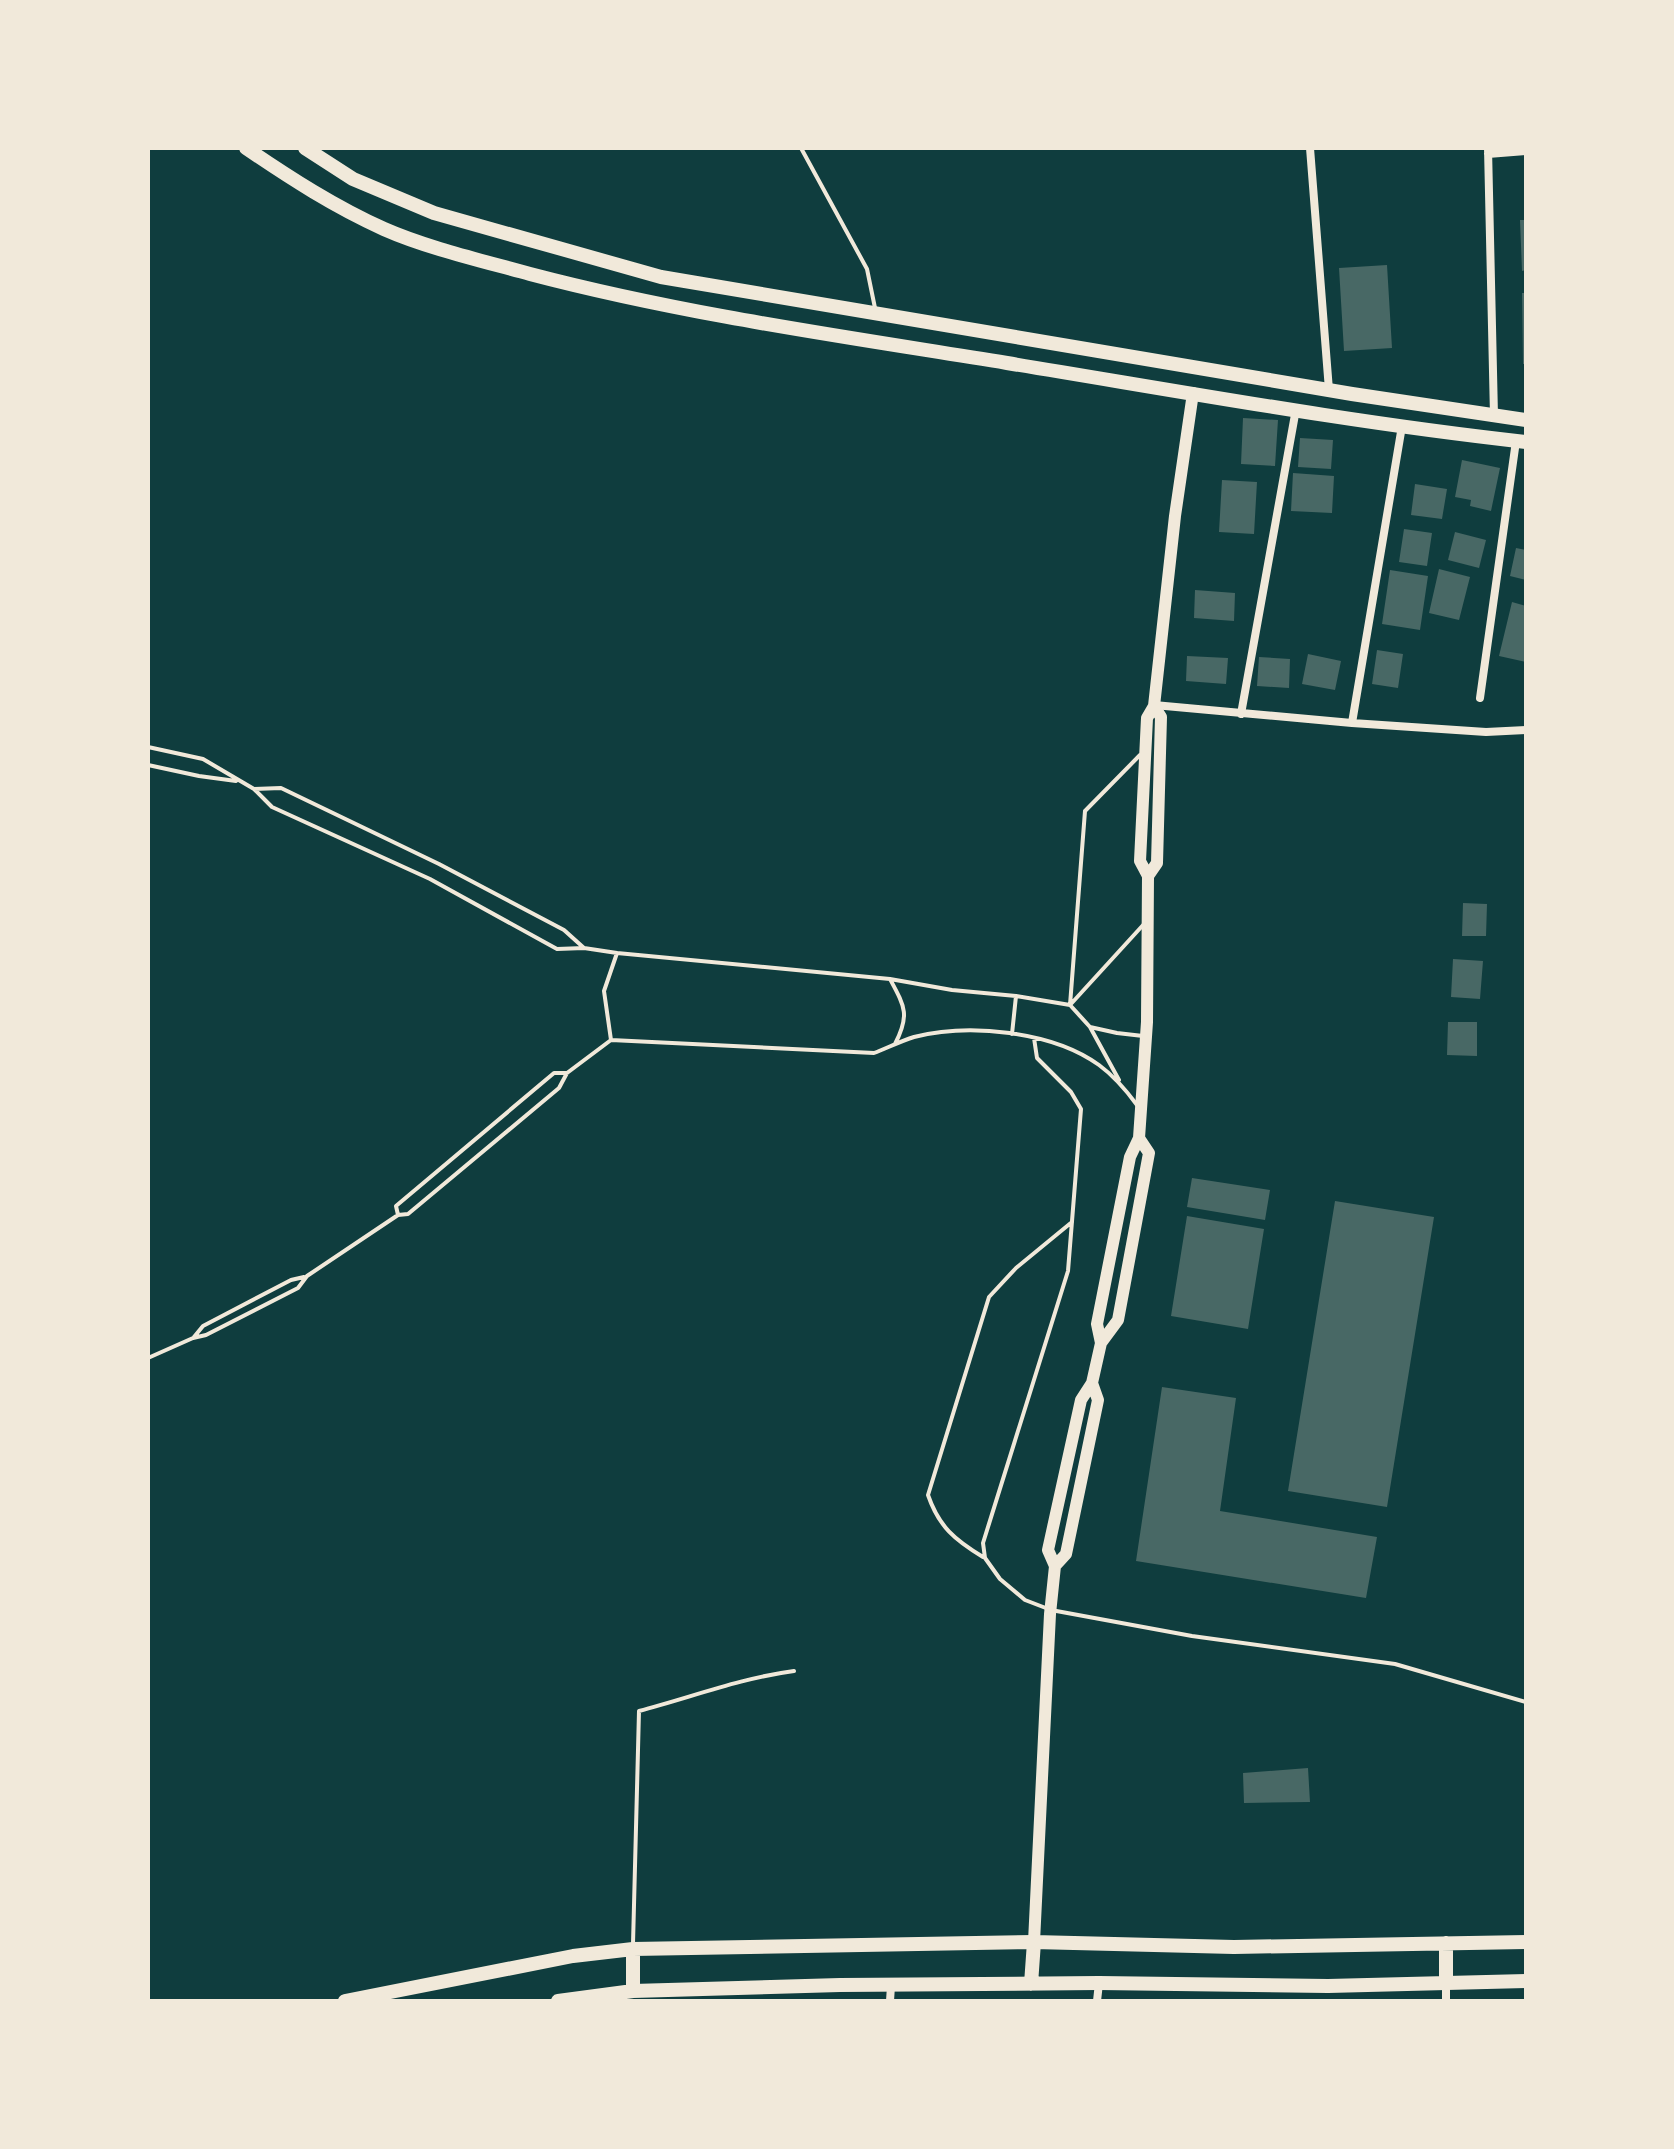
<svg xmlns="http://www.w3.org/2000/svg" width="1674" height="2149" viewBox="0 0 1674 2149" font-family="'Sofia Sans Condensed',sans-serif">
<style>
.building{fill:#486865}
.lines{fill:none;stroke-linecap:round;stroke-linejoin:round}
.service{stroke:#f1e9da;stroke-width:4}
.minor{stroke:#f1e9da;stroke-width:8}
.secondary{stroke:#f1e9da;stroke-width:12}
.primary{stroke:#f1e9da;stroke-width:14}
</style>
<rect width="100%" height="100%" fill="#0f3d3e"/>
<!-- building -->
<path class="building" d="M1520 220H1526V270L1522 271Z
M1387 265 1392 348 1344 351 1339 268Z
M1522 293H1526V364H1523Z
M1243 418 1278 420 1275 466 1241 464Z
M1300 438 1333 440 1331 469 1298 467Z
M1462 460 1500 468 1491 511 1470 506 1471 500 1455 497Z
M1293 473 1334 476 1332 513 1291 511Z
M1222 480 1257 482 1254 534 1219 532Z
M1415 484 1447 489 1442 519 1411 515Z
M1404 529 1432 533 1427 566 1399 562Z
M1455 532 1486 540 1479 568 1448 560Z
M1516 548 1526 550V580L1510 576Z
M1439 569 1470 577 1459 620 1429 613Z
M1390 570 1428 576 1420 630 1382 624Z
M1195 590 1235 593 1234 621 1194 618Z
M1512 602 1526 606V662L1499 656Z
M1377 650 1403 654 1398 688 1372 684Z
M1308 654 1341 661 1335 690 1302 684Z
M1187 656 1228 658 1226 684 1186 681Z
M1259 657 1290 659 1289 688 1257 686Z
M1463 903 1487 904 1486 936H1462Z
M1453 959 1483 961 1480 999 1451 997Z
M1448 1022H1477V1056L1447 1055Z
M1192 1178 1270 1190 1265 1220 1187 1207Z
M1335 1201 1434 1217 1387 1507 1288 1491Z
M1187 1216 1264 1229 1248 1329 1171 1316Z
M1162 1387 1236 1398 1220 1511 1377 1537 1366 1598 1136 1561Z
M1308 1768 1310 1802 1244 1803 1243 1773Z"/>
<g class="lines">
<!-- service -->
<path class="service" d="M801 148 867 269 875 308
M148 747 203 759 254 789 272 807 430 879 557 949 584 948 617 953 604 991 611 1040
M148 765 199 776 236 781
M254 789 281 788 439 864 564 930 584 948
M617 953 890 979C905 1007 910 1015 895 1044
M890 979 952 990 1016 996
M1090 1027 1117 1033 1143 1036
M1012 1034 1016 996 1070 1005 1144 924
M1034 1038 1037 1058 1071 1092 1081 1109 1068 1271 983 1543 985 1558 1000 1579 1025 1600 1051 1610 1192 1636 1395 1664 1526 1702
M1119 1080 1090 1027 1070 1005 1085 811 1140 755
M398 1215 396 1206 554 1073H567
M194 1337 203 1326 291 1280 304 1277
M148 1358 193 1338 206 1335 298 1288 307 1276 398 1215 408 1214 559 1088 567 1073 611 1040 874 1053C887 1048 901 1041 914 1037 969 1023 1052 1031 1099 1065 1114 1076 1126 1090 1137 1105
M983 1557C955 1540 939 1527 928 1495L989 1297 1016 1268 1072 1222
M633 1944 639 1711C692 1697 741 1678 794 1671"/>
<!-- minor -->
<path class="minor" d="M1310 148 1329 390
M1488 148 1494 416
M1488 154 1526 151
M1480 698 1516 441
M1154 705 1352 723 1486 732 1526 730
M1241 714 1296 409
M1352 723 1402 426
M890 2001 891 1986
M1097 2001 1099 1983
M1446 2001V1982"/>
<!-- secondary -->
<path class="secondary" d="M1148 876 1157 863 1161 717 1154 706
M1101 1343 1097 1324 1130 1157 1139 1138 1147 1022 1148 876 1140 861 1147 718 1154 706 1175 516 1193 393
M1055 1566 1066 1554 1098 1400 1092 1383
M1034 1942 1050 1614 1055 1566 1048 1550 1081 1400 1092 1383 1101 1343 1118 1320 1149 1153 1139 1138"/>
<!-- primary -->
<path class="primary" d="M246 148C290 178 335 207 384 229 427 248 483 261 530 274 686 315 847 337 1007 363 1179 391 1353 423 1526 442
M305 148 353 179 434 213 661 277 1352 394 1526 420
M1446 1982V1943
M1031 1984 1034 1942
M633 1991V1949
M345 2001 573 1956 633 1949 1034 1942 1234 1947 1526 1942
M558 2001 633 1991 840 1985 1099 1983 1328 1986 1526 1981"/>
</g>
<!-- border -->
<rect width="1674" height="2149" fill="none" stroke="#f1e9da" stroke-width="300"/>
</svg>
